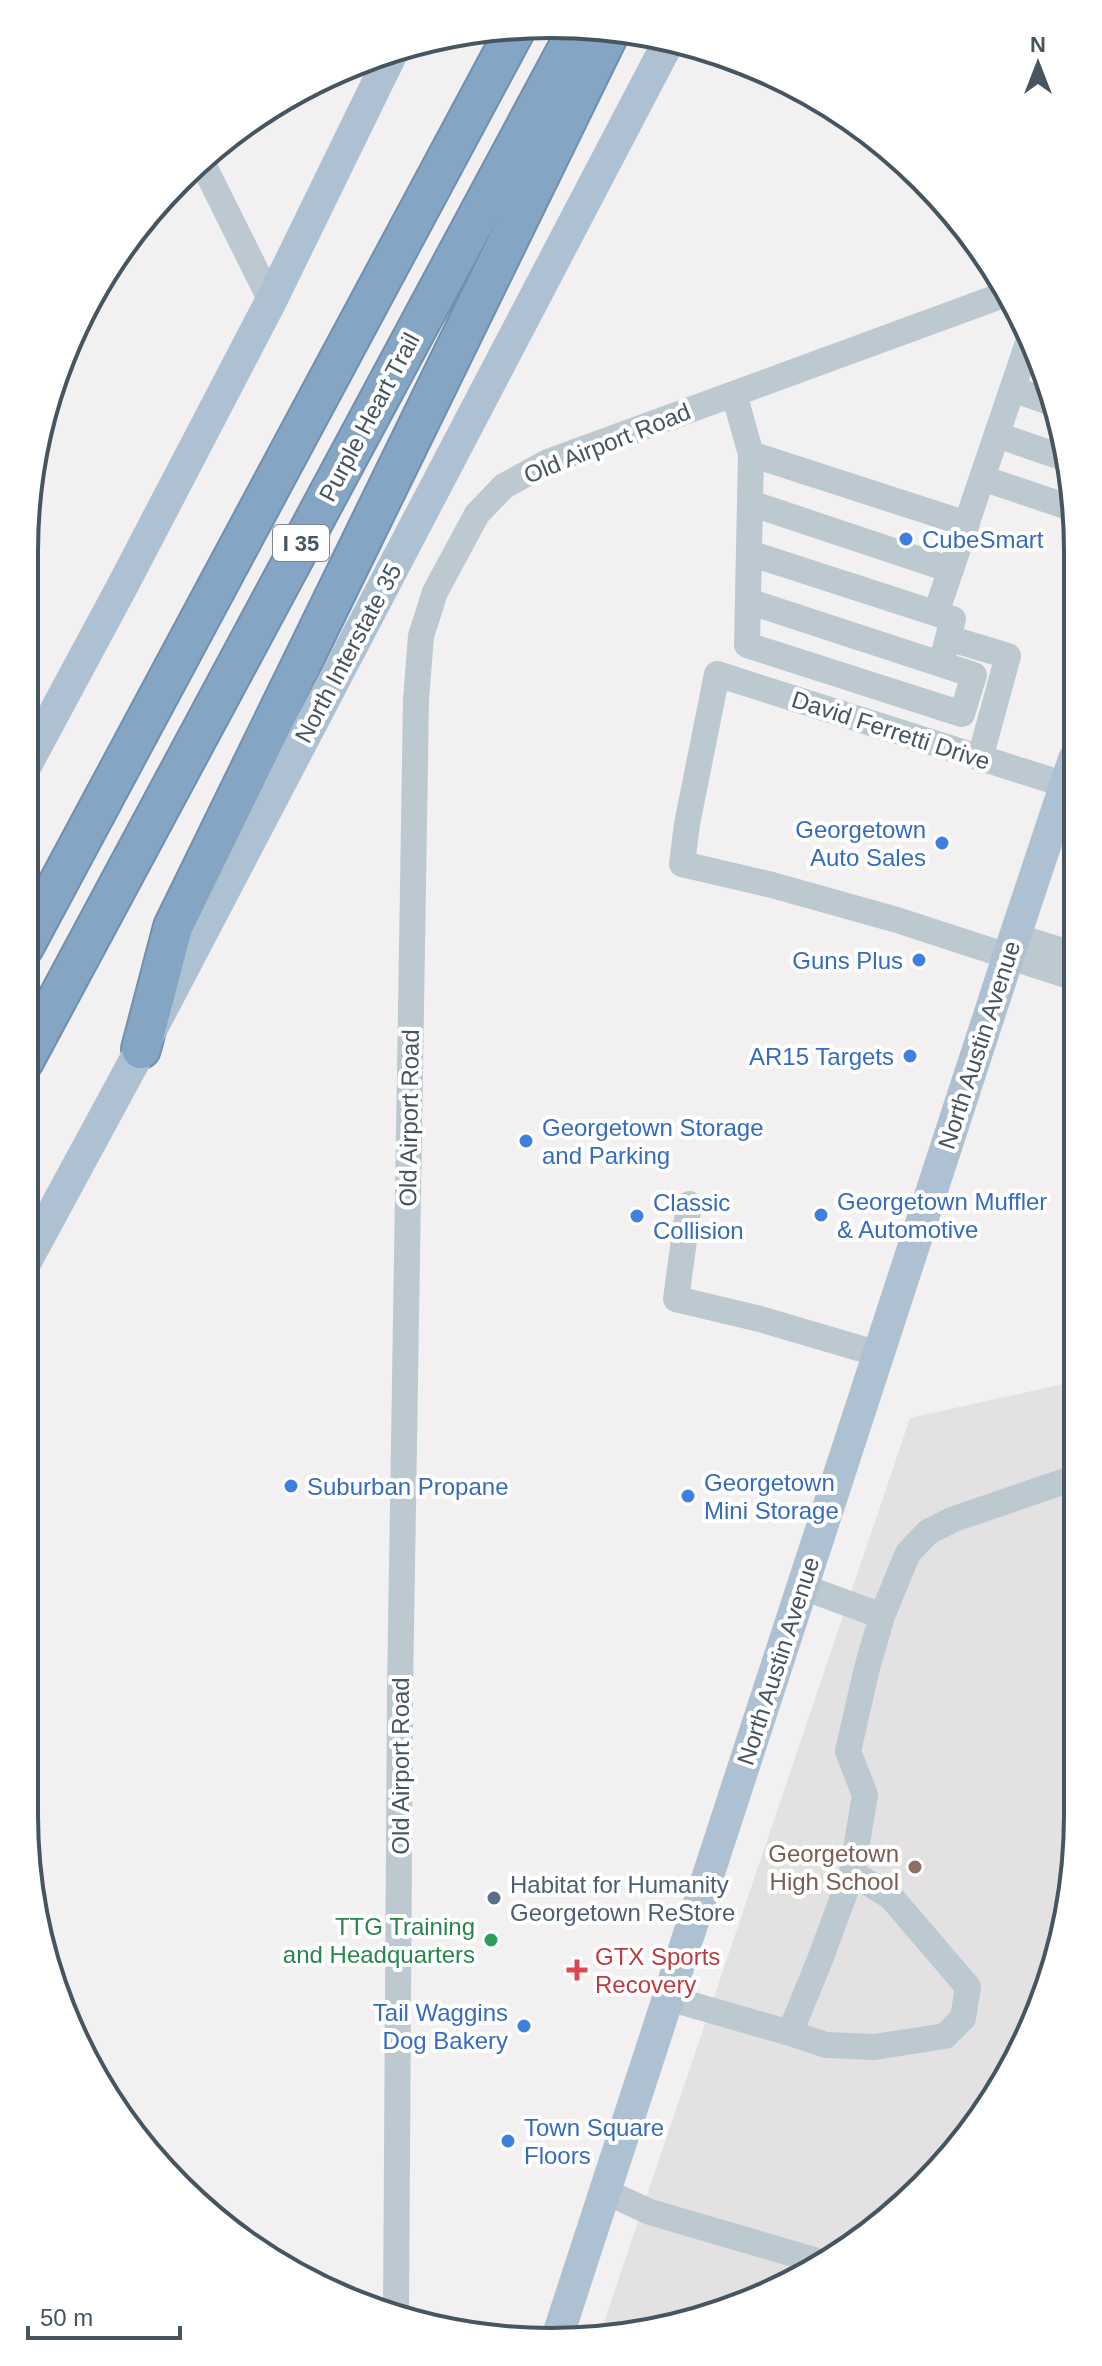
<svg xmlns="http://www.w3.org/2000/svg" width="1102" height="2366" viewBox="0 0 1102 2366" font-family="Helvetica,sans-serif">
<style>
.education{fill:#e4e1e3}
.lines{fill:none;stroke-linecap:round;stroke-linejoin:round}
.highway-casing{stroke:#6f90b0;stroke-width:42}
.minor{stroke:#bdc9d1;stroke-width:26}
.major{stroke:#aec1d2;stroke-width:32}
.highway{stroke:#84a5c4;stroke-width:38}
.shop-dot{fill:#3f7fe0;stroke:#fff;stroke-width:3}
.education-dot{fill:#8d6e63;stroke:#fff;stroke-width:3}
.service-dot{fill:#5c6f8a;stroke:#fff;stroke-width:3}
.leisure-dot{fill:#2e9e5b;stroke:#fff;stroke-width:3}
.health-dot{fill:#e0444e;stroke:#fff;stroke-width:3}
.labels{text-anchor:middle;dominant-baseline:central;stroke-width:8;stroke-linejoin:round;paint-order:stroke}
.shield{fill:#fff;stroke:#7e8890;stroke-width:2}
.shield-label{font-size:22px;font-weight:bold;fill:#465560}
.street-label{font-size:24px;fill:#465560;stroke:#fff}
.shop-label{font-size:24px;fill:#366cbe;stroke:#fff;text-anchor:start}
.education-label{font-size:24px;fill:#785e54;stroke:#fff;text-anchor:end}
.service-label{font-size:24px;fill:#4e5e75;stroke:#fff;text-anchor:start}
.leisure-label{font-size:24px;fill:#27864d;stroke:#fff;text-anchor:end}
.health-label{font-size:24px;fill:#be3a42;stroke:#fff;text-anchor:start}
.rim{fill:none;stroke:#465560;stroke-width:4}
</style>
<rect width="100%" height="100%" fill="#f3f0f1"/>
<!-- education -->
<path class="education" d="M1077 1381 1078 1815 1068 1918 1038 2017 947 2163 872 2233 784 2287 620 2337H599L910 1418Z"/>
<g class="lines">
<!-- highway casing -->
<g class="highway-casing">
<path id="highway" d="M24 947 517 27
M141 1049 173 927 611 30
M24 1061 579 27"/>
</g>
<!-- minor -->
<path class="minor" d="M201 160 271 301
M1013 389 1052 403
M734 394 751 454 747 645 962 714 974 675 748 601
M997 435 1067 459
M751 454 967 524
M982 478 1074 509
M750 503 951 570
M749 553 953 619 941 664
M936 613 1030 337
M948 638 1008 656 980 758
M1066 785 717 674 687 824 682 864 772 885 897 920 1075 978
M1015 936 1075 955
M689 1204 676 1299 760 1319 879 1354
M803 1587 882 1616
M852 1873 891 1897 968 1987 963 2018 945 2036 875 2047 826 2045 790 2033 821 1957 852 1873 865 1795 848 1751 867 1668 882 1616 908 1553 928 1532 954 1519 1077 1477
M668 1998 790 2033
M604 2191 650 2212 824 2263
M396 2312 400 1690 416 700 421 636 435 592 477 514 504 486 548 462 1006 294"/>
<!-- major -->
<path class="major" d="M24 769 124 583 271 301 393 51
M24 1265 141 1049 670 39
M558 2335 1015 936 1074 759"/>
<!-- highway -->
<use href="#highway" class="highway"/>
</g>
<!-- markers -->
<g class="shop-dot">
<circle cx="906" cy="539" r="8"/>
<circle cx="942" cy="843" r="8"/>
<circle cx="919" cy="960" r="8"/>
<circle cx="910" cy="1056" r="8"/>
<circle cx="526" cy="1141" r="8"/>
<circle cx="821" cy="1215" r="8"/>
<circle cx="637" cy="1216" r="8"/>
<circle cx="291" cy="1486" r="8"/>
<circle cx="688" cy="1496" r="8"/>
<circle cx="524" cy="2026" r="8"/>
<circle cx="508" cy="2141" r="8"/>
</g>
<circle class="education-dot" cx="915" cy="1867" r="8"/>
<circle class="service-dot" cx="494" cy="1898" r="8"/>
<circle class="leisure-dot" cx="491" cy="1940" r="8"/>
<path class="health-dot" d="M573 1958h8v8h8v8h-8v8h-8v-8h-8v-8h8z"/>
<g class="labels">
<!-- shield labels -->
<rect class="shield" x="273" y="525" width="56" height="36" rx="6"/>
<g class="shield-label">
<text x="301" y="543">I 35</text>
</g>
<!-- street labels -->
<g class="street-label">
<text transform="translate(369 417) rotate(-62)">Purple Heart Trail</text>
<text transform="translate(607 443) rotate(-22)">Old Airport Road</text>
<text transform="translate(348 653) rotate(-62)">North Interstate 35</text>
<text transform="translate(891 730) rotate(18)">David Ferretti Drive</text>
<text transform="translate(979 1045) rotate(-72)">North Austin Avenue</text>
<text transform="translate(409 1118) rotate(-89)">Old Airport Road</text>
<text transform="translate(778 1661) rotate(-72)">North Austin Avenue</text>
<text transform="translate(400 1766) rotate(-90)">Old Airport Road</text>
</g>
<!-- shop labels -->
<g class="shop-label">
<text x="922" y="539">CubeSmart</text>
<text x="926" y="829" text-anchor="end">Georgetown<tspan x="926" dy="28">Auto Sales</tspan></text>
<text x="903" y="960" text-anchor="end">Guns Plus</text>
<text x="894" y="1056" text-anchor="end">AR15 Targets</text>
<text x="542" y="1127">Georgetown Storage<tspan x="542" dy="28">and Parking</tspan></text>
<text x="837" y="1201">Georgetown Muffler<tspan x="837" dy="28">&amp; Automotive</tspan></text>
<text x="653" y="1202">Classic<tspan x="653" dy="28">Collision</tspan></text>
<text x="704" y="1482">Georgetown<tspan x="704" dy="28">Mini Storage</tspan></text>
<text x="307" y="1486">Suburban Propane</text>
<text x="508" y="2012" text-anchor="end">Tail Waggins<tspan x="508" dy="28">Dog Bakery</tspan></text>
<text x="524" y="2127">Town Square<tspan x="524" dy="28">Floors</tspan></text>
</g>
<!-- education labels -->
<g class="education-label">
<text x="899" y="1853">Georgetown<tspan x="899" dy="28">High School</tspan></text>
</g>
<!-- service labels -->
<g class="service-label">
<text x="510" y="1884">Habitat for Humanity<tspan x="510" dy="28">Georgetown ReStore</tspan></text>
</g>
<!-- leisure labels -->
<g class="leisure-label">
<text x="475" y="1926">TTG Training<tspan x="475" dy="28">and Headquarters</tspan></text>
</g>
<!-- health labels -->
<g class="health-label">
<text x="595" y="1956">GTX Sports<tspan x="595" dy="28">Recovery</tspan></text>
</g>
</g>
<!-- crop -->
<path d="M0 0H1102V2366H0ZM551 38H551A513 513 0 0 1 1064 551V1815A513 513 0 0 1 551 2328H551A513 513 0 0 1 38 1815V551A513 513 0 0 1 551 38Z" fill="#fff" fill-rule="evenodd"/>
<path class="rim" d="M551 38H551A513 513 0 0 1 1064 551V1815A513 513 0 0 1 551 2328H551A513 513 0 0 1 38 1815V551A513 513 0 0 1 551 38Z"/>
<!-- north arrow -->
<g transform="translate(1038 64)" stroke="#ffffff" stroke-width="6" paint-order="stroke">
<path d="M0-6L14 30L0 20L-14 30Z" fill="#465560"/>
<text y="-12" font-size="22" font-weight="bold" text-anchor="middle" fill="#465560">N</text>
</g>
<!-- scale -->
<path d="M28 2326v12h152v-12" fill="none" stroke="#465560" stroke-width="4"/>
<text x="40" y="2326" font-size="24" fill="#465560" stroke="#ffffff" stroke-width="6" paint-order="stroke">50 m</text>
</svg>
